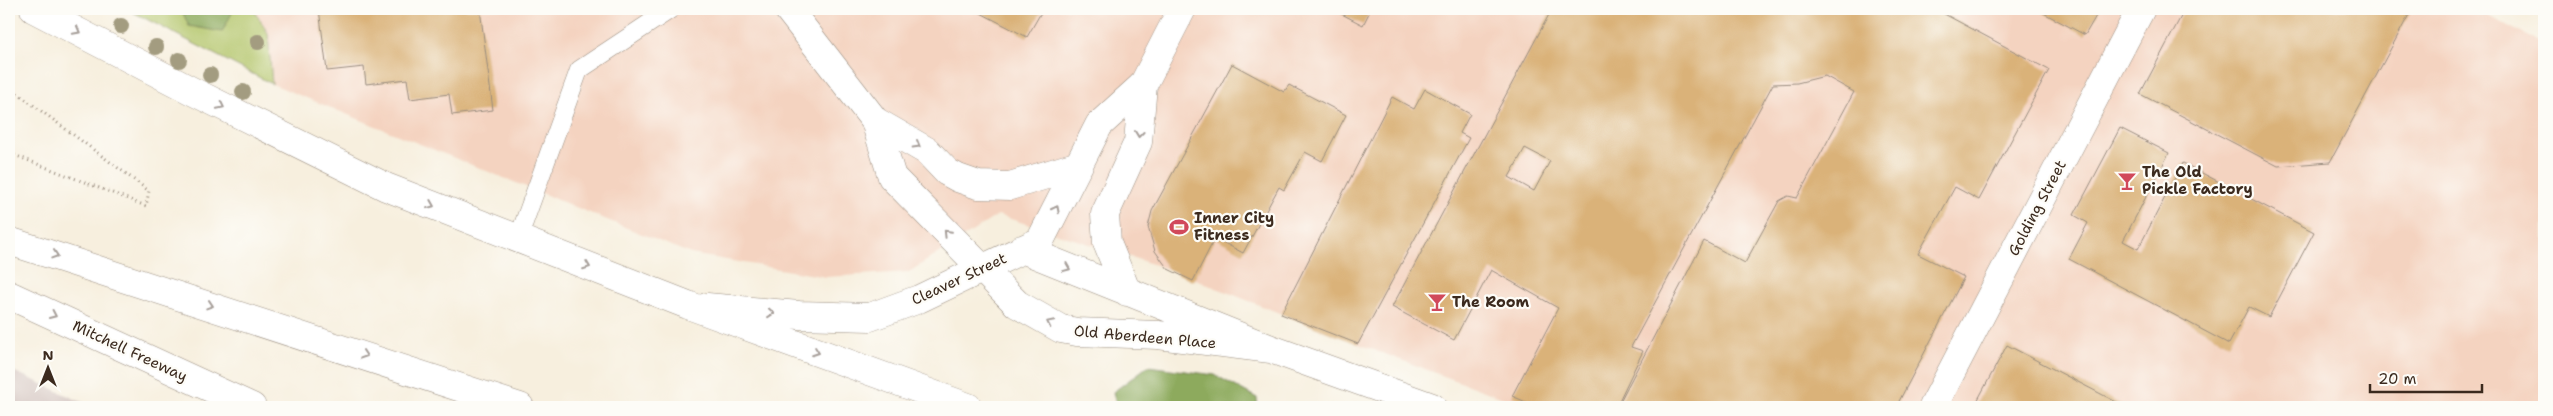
<svg xmlns="http://www.w3.org/2000/svg" width="2553" height="416" viewBox="0 0 2553 416" font-family="'Shantell Sans',sans-serif">
<style>
.built{fill:#f4d3c0}
.industrial{fill:#d0c0bc}
.green{fill:#b2c569;stroke:#767844}
.forest{fill:#8daa5d;stroke:#646a3e}
.building{fill:#dab279;fill-rule:evenodd}
.lines{fill:none;stroke-linecap:round;stroke-linejoin:round}
.service-casing{stroke:#998c7e;stroke-width:19}
.minor-casing{stroke:#998c7e;stroke-width:29}
.motorway-casing{stroke:#998c7e;stroke-width:29}
.path{stroke:#998c7e;stroke-width:3;stroke-dasharray:1 4;stroke-linecap:butt}
.service{stroke:#fff;stroke-width:18}
.minor{stroke:#fff;stroke-width:28}
.motorway{stroke:#fff;stroke-width:28}
.tree{fill:#a39c80}
.oneway{stroke:#a79f9a}
.labels{text-anchor:middle;dominant-baseline:central;stroke-width:4.5;stroke-linejoin:round;paint-order:stroke}
.poi-label{font-size:15px;font-weight:bold;fill:#3b2a1e;stroke:#fdfcf7;text-anchor:start}
.street-label{font-size:15px;fill:#3b2a1e;stroke:#fdfcf7}
</style>
<rect width="100%" height="100%" fill="#fdfcf7"/>
<filter id="ink" filterUnits="userSpaceOnUse"><feTurbulence type="fractalNoise" baseFrequency=".02" numOctaves="2"/><feDisplacementMap in="SourceGraphic" scale="10" xChannelSelector="R" yChannelSelector="G"/><feConvolveMatrix kernelMatrix="1 2 1 2 8 2 1 2 1" color-interpolation-filters="sRGB"/></filter>
<filter id="wash" filterUnits="userSpaceOnUse"><feTurbulence type="fractalNoise" baseFrequency=".0096" numOctaves="4" result="noise"/><feDisplacementMap in="SourceGraphic" scale="20" xChannelSelector="R" yChannelSelector="G"/><feGaussianBlur stdDeviation="1.12" result="paint"/><feColorMatrix in="noise" values="0 0 0 0 0 0 0 0 0 0 0 0 0 0 0 0 0 1.4 0 .05"/><feComposite in="paint" operator="in"/></filter>
<g filter="url(#wash)">
<rect width="100%" height="100%" fill="#f7efde"/>
<!-- built -->
<path class="built" d="M253 9H2476L2544 45V407H1527L1358 344 1168 269 998 215 909 272 826 277 691 254 272 84 268 33Z"/>
<!-- industrial -->
<path class="industrial" d="M9 369 93 407H9Z"/>
<!-- green -->
<path class="green" d="M127 9H253L268 33 272 84Z"/>
<!-- forest -->
<path class="forest" d="M181 9H234L222 32 189 26Z
M1148 366 1215 375 1257 398 1258 407H1117L1113 392Z"/>
<g id="blocks">
<!-- building -->
<path class="building" d="M319 9H480L493 110 452 115 449 94 410 99 407 79 366 84 364 67 327 71Z
M973 9H1043L1027 37Z
M1332 9H1371L1363 25Z
M1552 9H1935L2049 70 1979 200 1955 187 1918 254 1964 277 1896 407H1617L1704 241 1745 263 1779 201 1788 196 1797 198 1854 92 1825 76 1797 83 1773 84 1631 347 1643 351 1616 407H1538L1512 396 1558 308 1491 270 1454 340 1392 307ZM1525 148 1550 161 1534 191 1509 177Z
M2036 9H2100L2085 35Z
M2185 9H2412L2330 162 2278 166 2140 94Z
M1232 64 1284 92 1289 85 1346 115 1322 161 1305 152 1284 190 1279 187 1243 253 1215 238 1193 281 1168 269 1155 251 1148 227 1152 211Z
M1425 89 1470 114 1460 133 1469 138 1358 344 1281 314 1392 97 1414 109Z
M2120 128 2169 153 2123 241 2138 249 2183 163 2314 232 2269 317 2249 307 2229 344 2069 259 2088 223 2074 215Z
M2007 345 2126 407H1974Z"/>
</g>
</g>
<g filter="url(#ink)">
<use href="#blocks" fill-opacity="0" stroke="#998c7e" stroke-width="1"/>
<g class="lines">
<!-- service casing -->
<g class="service-casing">
<path id="service" d="M518 239 579 70 671 9"/>
</g>
<!-- minor casing -->
<g class="minor-casing">
<path id="minor" d="M788 9 875 121 892 177 1017 304 1061 329 1077 332 1158 335 1271 349
M875 121 927 151 947 172 958 178 978 185 1010 186 1079 165
M1022 249 1271 349 1432 407
M1127 292 1107 243 1105 214 1138 142 1143 85
M707 307 799 315 870 317 919 299 1040 241 1099 125 1143 85 1182 9
M1933 407 2141 9"/>
</g>
<!-- motorway casing -->
<g class="motorway-casing">
<path id="motorway" d="M34 9 192 91 386 187 688 305 968 407
M9 241 520 407
M9 295 252 407"/>
</g>
<!-- path -->
<path class="path" d="M9 87 149 191 146 206 9 153
M9 101 13 90"/>
<!-- service -->
<use href="#service" class="service"/>
<!-- minor -->
<use href="#minor" class="minor"/>
<!-- motorway -->
<use href="#motorway" class="motorway"/>
</g>
<!-- trees -->
<g class="tree">
<circle cx="121" cy="26" r="8"/>
<circle cx="258" cy="42" r="8"/>
<circle cx="156" cy="47" r="8"/>
<circle cx="179" cy="60" r="8"/>
<circle cx="210" cy="75" r="8"/>
<circle cx="243" cy="92" r="8"/>
</g>
<!-- one-way arrows -->
<defs><path id="oneway-chevron" d="M-2-3.5L2.5 0L-2 3.5" fill="none" stroke-width="1.6" stroke-linecap="round" stroke-linejoin="round" transform="scale(1.25)"/></defs>
<g class="oneway">
<use href="#oneway-chevron" transform="translate(77 31) rotate(28)"/>
<use href="#oneway-chevron" transform="translate(221 106) rotate(26)"/>
<use href="#oneway-chevron" transform="translate(1139 134) rotate(96)"/>
<use href="#oneway-chevron" transform="translate(917 145) rotate(30)"/>
<use href="#oneway-chevron" transform="translate(431 205) rotate(22)"/>
<use href="#oneway-chevron" transform="translate(1056 209) rotate(-63)"/>
<use href="#oneway-chevron" transform="translate(947 233) rotate(-134)"/>
<use href="#oneway-chevron" transform="translate(55 255) rotate(18)"/>
<use href="#oneway-chevron" transform="translate(587 266) rotate(21)"/>
<use href="#oneway-chevron" transform="translate(1067 268) rotate(22)"/>
<use href="#oneway-chevron" transform="translate(210 305) rotate(18)"/>
<use href="#oneway-chevron" transform="translate(771 313) rotate(5)"/>
<use href="#oneway-chevron" transform="translate(53 315) rotate(25)"/>
<use href="#oneway-chevron" transform="translate(1050 323) rotate(-154)"/>
<use href="#oneway-chevron" transform="translate(816 352) rotate(20)"/>
<use href="#oneway-chevron" transform="translate(364 355) rotate(18)"/>
</g>
</g>
<!-- icons -->
<defs>
<g id="bar-bare" transform="scale(1.5)"><path d="M-6-5H6L.8 .8V4.5H3.5V6h-7V4.5H-.8V.8Z" fill="#d1495b" stroke="#fdfcf7" stroke-width="2.5" paint-order="stroke"/></g>
<g id="stadium-bare" transform="scale(1.5)"><path d="M0-5a6.5 5 0 1 0 0 10a6.5 5 0 1 0 0-10ZM-3.5-1.8h7v3.6h-7Z" fill="#d1495b" stroke="#fdfcf7" stroke-width="2.5" paint-order="stroke"/></g>
</defs>
<g fill-rule="evenodd">
<use href="#bar-bare" x="2127" y="181"/>
<use href="#stadium-bare" x="1179" y="227"/>
<use href="#bar-bare" x="1437" y="302"/>
</g>
<g class="labels">
<!-- poi labels -->
<g class="poi-label">
<text x="2142" y="172">The Old<tspan x="2142" dy="17">Pickle Factory</tspan></text>
<text x="1194" y="218">Inner City<tspan x="1194" dy="17">Fitness</tspan></text>
<text x="1452" y="302">The Room</text>
</g>
<!-- street labels -->
<g class="street-label">
<text transform="translate(2037 208) rotate(-62)">Golding Street</text>
<text transform="translate(959 279) rotate(-25)">Cleaver Street</text>
<text transform="translate(1145 337) rotate(5)">Old Aberdeen Place</text>
<text transform="translate(130 351) rotate(25)">Mitchell Freeway</text>
</g>
</g>
<!-- margin -->
<rect width="2553" height="416" fill="none" stroke="#fdfcf7" stroke-width="30"/>
<!-- north arrow -->
<g transform="translate(48 368)" stroke="#fdfcf7" stroke-width="4" paint-order="stroke">
<path d="M0-4L9 19L0 12L-9 19Z" fill="#3b2a1e"/>
<text y="-8" font-size="14" font-weight="bold" text-anchor="middle" fill="#3b2a1e">N</text>
</g>
<!-- scale -->
<path d="M2370 384v8h112v-8" fill="none" stroke="#3b2a1e" stroke-width="2.5"/>
<text x="2378" y="384" font-size="15" fill="#3b2a1e" stroke="#fdfcf7" stroke-width="4" paint-order="stroke">20 m</text>
</svg>
